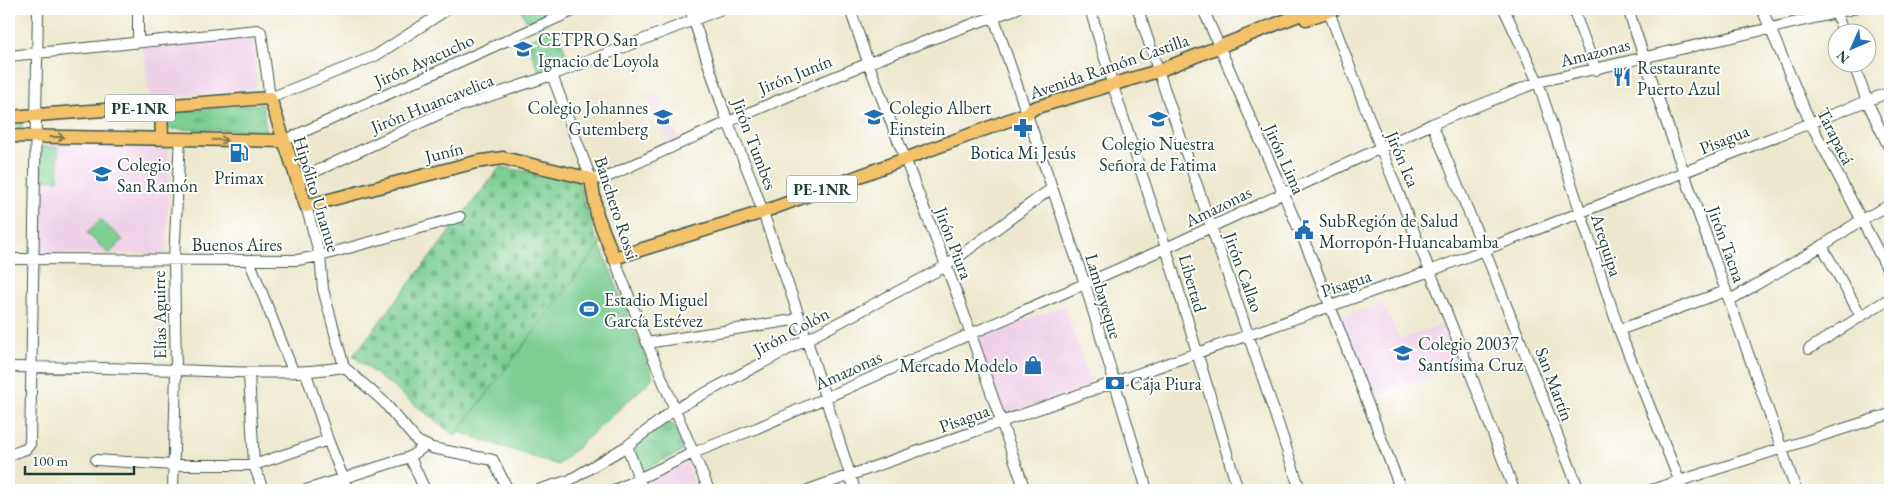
<svg xmlns="http://www.w3.org/2000/svg" width="1899" height="499" viewBox="0 0 1899 499" font-family="'EB Garamond',serif">
<style>
.built{fill:#eed0e7}
.cemetery{fill:url(#cemetery-stones);stroke:#4d8662}
.park{fill:url(#park-tufts);stroke:#4d8662}
.pitch{fill:#7bce91;stroke:#4d8662}
.lines{fill:none;stroke-linecap:round;stroke-linejoin:round}
.minor-casing{stroke:#3e574b;stroke-width:12}
.major-casing{stroke:#3e574b;stroke-width:15}
.minor{stroke:#fff;stroke-width:10}
.major{stroke:#f3c26a;stroke-width:12}
.oneway{stroke:#7e794c}
.labels{text-anchor:middle;dominant-baseline:central;stroke-width:4;stroke-linejoin:round;paint-order:stroke}
.shield{fill:#fff;stroke:#627771;stroke-width:1}
.shield-label{font-size:16px;font-weight:bold;fill:#1f3d34}
.poi-label{font-size:18px;fill:#1f3d34;stroke:#fff;text-anchor:start}
.street-label{font-size:18px;fill:#1f3d34;stroke:#fff}
</style>
<defs>
<pattern id="cemetery-stones" width="16" height="16" patternUnits="userSpaceOnUse" patternTransform="scale(1.25)"><rect width="16" height="16" fill="#7bce91"/><path d="M2 7V4a2 2 0 0 1 4 0v3zM10 15v-3a2 2 0 0 1 4 0v3z" fill="#64a877"/></pattern>
<pattern id="park-tufts" width="24" height="20" patternUnits="userSpaceOnUse" patternTransform="scale(1.25)"><rect width="24" height="20" fill="#7bce91"/><path d="M3 7l-1-3M5 7V3M7 7l1-3M15 17l-1-3M17 17v-4M19 17l1-3" fill="none" stroke="#64a877"/></pattern>
</defs>
<rect width="100%" height="100%" fill="#fff"/>
<filter id="ink" filterUnits="userSpaceOnUse"><feTurbulence type="fractalNoise" baseFrequency=".02" numOctaves="2"/><feDisplacementMap in="SourceGraphic" scale="10" xChannelSelector="R" yChannelSelector="G"/><feConvolveMatrix kernelMatrix="1 2 1 2 8 2 1 2 1" color-interpolation-filters="sRGB"/></filter>
<filter id="wash" filterUnits="userSpaceOnUse"><feTurbulence type="fractalNoise" baseFrequency=".0096" numOctaves="4" result="noise"/><feDisplacementMap in="SourceGraphic" scale="20" xChannelSelector="R" yChannelSelector="G"/><feGaussianBlur stdDeviation="1.12" result="paint"/><feColorMatrix in="noise" values="0 0 0 0 0 0 0 0 0 0 0 0 0 0 0 0 0 1.4 0 .05"/><feComposite in="paint" operator="in"/></filter>
<g filter="url(#wash)">
<rect width="100%" height="100%" fill="#ede8cd"/>
<!-- built -->
<path class="built" d="M253 34 256 86 254 89 150 98 143 46Z
M656 92 679 138 670 142 646 96Z
M883 110 886 116 864 125 862 118Z
M1167 112 1169 119 1149 126 1147 118Z
M37 142 167 144 169 148 167 254 35 253Z
M1383 304 1400 339 1444 324 1459 365 1368 399 1337 317Z
M1064 306 1091 384 1087 387 999 416 973 338Z
M686 463 697 490H646L643 481 669 473V470Z"/>
<!-- cemetery -->
<path class="cemetery" d="M500 167 578 180 596 239 602 243 455 436 353 356Z"/>
<!-- park -->
<path class="park" d="M521 9H540L547 23 530 30Z
M556 28 571 65 540 75 527 40Z
M263 104 266 131 165 129 164 113Z
M22 120 23 132H9V121Z
M669 423 674 425 683 451 640 471 630 445Z"/>
<!-- pitch -->
<path class="pitch" d="M41 147H58V180L41 179Z
M100 219 123 240 109 254 87 233Z
M600 245 653 376 651 380 558 465 458 432Z"/>
</g>
<g filter="url(#ink)">
<g class="lines">
<!-- minor casing -->
<g class="minor-casing">
<path id="minor" d="M138 9V41
M690 9 727 120 752 181 800 319 855 490
M850 9 868 62 958 297 1025 490
M991 9 1085 284 1147 490
M1090 9 1115 92 1166 248 1238 490
M1138 9C1190 170 1248 329 1300 490
M1203 9 1314 264 1401 490
M1328 9 1380 147 1466 361 1514 490
M1504 9 1538 82 1619 330 1683 490
M1573 9 1596 70
M1628 9C1681 170 1741 330 1796 490
M1762 9 1810 122 1890 274
M1835 9 1843 32
M9 56 257 30 261 32 270 98 375 56 448 9
M1853 62 1867 101 1890 150
M552 75 591 179 605 178C741 114 874 57 1016 9
M1432 124 1484 249 1579 490
M283 141 577 9
M297 180 448 110 552 75 722 9
M306 206 320 256 323 289 344 367
M1822 246 1861 316
M614 258 647 343 709 490
M9 259 297 260 320 256 460 217
M249 260 293 371
M1730 300 1822 246 1861 220 1890 205
M1619 330 1726 291
M647 343 800 319
M1809 349 1890 298
M9 367C65 367 121 368 177 370 233 372 289 376 344 367
M344 367 383 401 417 441 432 448 493 460 508 490
M306 373 328 440 348 490
M249 374 254 465 263 490
M627 446 643 490
M9 455 26 449 30 444 38 9
M410 457 425 490
M96 460 174 465H254L328 440
M173 490 176 370 174 260 180 138
M306 490 410 457 425 446
M538 490 570 480 627 446 675 409 946 266 1052 188
M615 490 693 453 757 428 1166 248 1432 124 1538 82 1853 9
M808 490 1430 271 1890 92
M1651 490 1890 414"/>
</g>
<!-- major casing -->
<g class="major-casing">
<path id="major" d="M1306 19 1335 9
M161 107 162 138
M9 117 270 98 306 206 476 162 503 158 591 179 597 215 614 258 763 212 1028 113 1034 108 1158 71 1314 9
M9 136 283 141"/>
</g>
<!-- minor -->
<use href="#minor" class="minor"/>
<!-- major -->
<use href="#major" class="major"/>
</g>
<!-- one-way arrows -->
<defs><path id="oneway-shaft" d="M-6 0H5M1.5-3L5.5 0L1.5 3" fill="none" stroke-width="1.6" stroke-linecap="round" stroke-linejoin="round" transform="scale(1.25)"/></defs>
<g class="oneway">
<use href="#oneway-shaft" transform="translate(57 137)"/>
<use href="#oneway-shaft" transform="translate(220 140) rotate(2)"/>
</g>
</g>
<!-- icons -->
<defs>
<g id="university-bare" transform="scale(1.5)"><path d="M0-5L7-2L0 1L-7-2ZM-4 1L0 2.5L4 1V4Q0 6-4 4Z" fill="#1f6fb2" stroke="#fff" stroke-width="2.5" paint-order="stroke"/></g>
<g id="restaurant-bare" transform="scale(1.5)"><path d="M-5-6h1v4h1v-4h1v4h1v-4h1v5L-1.5 .5V6h-2V.5L-5-1ZM5-6V6H3V1.5H1.5Q1.5-4 5-6Z" fill="#1f6fb2" stroke="#fff" stroke-width="2.5" paint-order="stroke"/></g>
<g id="school-bare" transform="scale(1.5)"><path d="M0-5L7-2L0 1L-7-2ZM-4 1L0 2.5L4 1V4Q0 6-4 4Z" fill="#1f6fb2" stroke="#fff" stroke-width="2.5" paint-order="stroke"/></g>
<g id="pharmacy-bare" transform="scale(1.5)"><path d="M-2-6h4v4h4v4h-4v4h-4v-4h-4v-4h4Z" fill="#1f6fb2" stroke="#fff" stroke-width="2.5" paint-order="stroke"/></g>
<g id="fuel-bare" transform="scale(1.5)"><path d="M-5.5-6h7V0h2V4h1.3V-2.5L3-4.5l.8-.8L6-3V5H2.5V1h-1V6h-7ZM-4.2-4.7v3.2H.2V-4.7Z" fill="#1f6fb2" stroke="#fff" stroke-width="2.5" paint-order="stroke"/></g>
<g id="civic-bare" transform="scale(1.5)"><path d="M-.6-6.5H3V-4.5H.6V-3L4-1V1h2V6H-6V1h2V-1L-.6-3ZM-1.2 2.5V6h2.4V2.5Z" fill="#1f6fb2" stroke="#fff" stroke-width="2.5" paint-order="stroke"/></g>
<g id="stadium-bare" transform="scale(1.5)"><path d="M0-5a6.5 5 0 1 0 0 10a6.5 5 0 1 0 0-10ZM-3.5-1.8h7v3.6h-7Z" fill="#1f6fb2" stroke="#fff" stroke-width="2.5" paint-order="stroke"/></g>
<g id="shop-bare" transform="scale(1.5)"><path d="M-5-2.5h2.3a2.7 3.5 0 0 1 5.4 0H5L5.5 6h-11ZM-1.5-2.5h3a1.5 2.3 0 0 0-3 0Z" fill="#1f6fb2" stroke="#fff" stroke-width="2.5" paint-order="stroke"/></g>
<g id="bank-bare" transform="scale(1.5)"><path d="M-6-4H6V4H-6ZM0-2.3a2.3 2.3 0 1 0 0 4.6a2.3 2.3 0 1 0 0-4.6Z" fill="#1f6fb2" stroke="#fff" stroke-width="2.5" paint-order="stroke"/></g>
</defs>
<g fill-rule="evenodd">
<use href="#university-bare" x="523" y="49"/>
<use href="#restaurant-bare" x="1622" y="77"/>
<use href="#school-bare" x="663" y="117"/>
<use href="#school-bare" x="874" y="117"/>
<use href="#school-bare" x="1158" y="119"/>
<use href="#pharmacy-bare" x="1023" y="128"/>
<use href="#fuel-bare" x="239" y="153"/>
<use href="#school-bare" x="102" y="174"/>
<use href="#civic-bare" x="1304" y="230"/>
<use href="#stadium-bare" x="589" y="309"/>
<use href="#school-bare" x="1403" y="353"/>
<use href="#shop-bare" x="1033" y="365"/>
<use href="#bank-bare" x="1115" y="383"/>
</g>
<g class="labels">
<!-- shield labels -->
<g class="shield">
<rect x="105" y="94.5" width="70" height="27" rx="4"/>
<rect x="787" y="175.5" width="70" height="27" rx="4"/>
</g>
<g class="shield-label">
<text x="140" y="108">PE-1NR</text>
<text x="822" y="189">PE-1NR</text>
</g>
<!-- poi labels -->
<g class="poi-label">
<text x="538" y="39">CETPRO San<tspan x="538" dy="21">Ignacio de Loyola</tspan></text>
<text x="1637" y="67">Restaurante<tspan x="1637" dy="21">Puerto Azul</tspan></text>
<text x="648" y="107" text-anchor="end">Colegio Johannes<tspan x="648" dy="21">Gutemberg</tspan></text>
<text x="889" y="107">Colegio Albert<tspan x="889" dy="21">Einstein</tspan></text>
<text x="1158" y="143" text-anchor="middle">Colegio Nuestra<tspan x="1158" dy="21">Señora de Fatima</tspan></text>
<text x="1023" y="152" text-anchor="middle">Botica Mi Jesús</text>
<text x="117" y="164">Colegio<tspan x="117" dy="21">San Ramón</tspan></text>
<text x="239" y="177" text-anchor="middle">Primax</text>
<text x="1319" y="220">SubRegión de Salud<tspan x="1319" dy="21">Morropón-Huancabamba</tspan></text>
<text x="604" y="299">Estadio Miguel<tspan x="604" dy="21">García Estévez</tspan></text>
<text x="1418" y="343">Colegio 20037<tspan x="1418" dy="21">Santísima Cruz</tspan></text>
<text x="1018" y="365" text-anchor="end">Mercado Modelo</text>
<text x="1130" y="383">Caja Piura</text>
</g>
<!-- street labels -->
<g class="street-label">
<text transform="translate(1595 52) rotate(-14)">Amazonas</text>
<text transform="translate(424 60) rotate(-24)">Jirón Ayacucho</text>
<text transform="translate(1109 66) rotate(-19)">Avenida Ramón Castilla</text>
<text transform="translate(795 74) rotate(-22)">Jirón Junín</text>
<text transform="translate(432 103) rotate(-22)">Jirón Huancavelica</text>
<text transform="translate(1836 136) rotate(63)">Tarapacá</text>
<text transform="translate(1724 139) rotate(-22)">Pisagua</text>
<text transform="translate(755 144) rotate(69)">Jirón Tumbes</text>
<text transform="translate(444 152) rotate(-14)">Junín</text>
<text transform="translate(1285 159) rotate(66)">Jirón Lima</text>
<text transform="translate(1403 159) rotate(67)">Jirón Ica</text>
<text transform="translate(317 194) rotate(73)">Hipólito Unanue</text>
<text transform="translate(1218 206) rotate(-26)">Amazonas</text>
<text transform="translate(617 208) rotate(72)">Banchero Rossi</text>
<text transform="translate(954 243) rotate(69)">Jirón Piura</text>
<text x="237" y="244">Buenos Aires</text>
<text transform="translate(1727 244) rotate(70)">Jirón Tacna</text>
<text transform="translate(1607 245) rotate(72)">Arequipa</text>
<text transform="translate(1244 272) rotate(70)">Jirón Callao</text>
<text transform="translate(1193 283) rotate(74)">Libertad</text>
<text transform="translate(1346 283) rotate(-19)">Pisagua</text>
<text transform="translate(1104 296) rotate(73)">Lambayeque</text>
<text transform="translate(159 315) rotate(-91)">Elías Aguirre</text>
<text transform="translate(791 331) rotate(-28)">Jirón Colón</text>
<text transform="translate(848 370) rotate(-24)">Amazonas</text>
<text transform="translate(1555 384) rotate(69)">San Martín</text>
<text transform="translate(964 418) rotate(-20)">Pisagua</text>
</g>
</g>
<!-- margin -->
<rect width="1899" height="499" fill="none" stroke="#fff" stroke-width="30"/>
<!-- north arrow -->
<g transform="translate(1852 48) rotate(225)"><circle r="24" fill="#ffffff" stroke="#a5b1ae"/>
<path d="M0-4L9 19L0 12L-9 19Z" fill="#1f6fb2"/>
<text y="-8" font-size="14" font-weight="bold" text-anchor="middle" fill="#1f3d34">N</text>
</g>
<!-- scale -->
<path d="M25 466v8h109v-8" fill="none" stroke="#1f3d34" stroke-width="2.5"/>
<text x="32" y="466" font-size="15" fill="#1f3d34" stroke="#ffffff" stroke-width="4" paint-order="stroke">100 m</text>
</svg>
